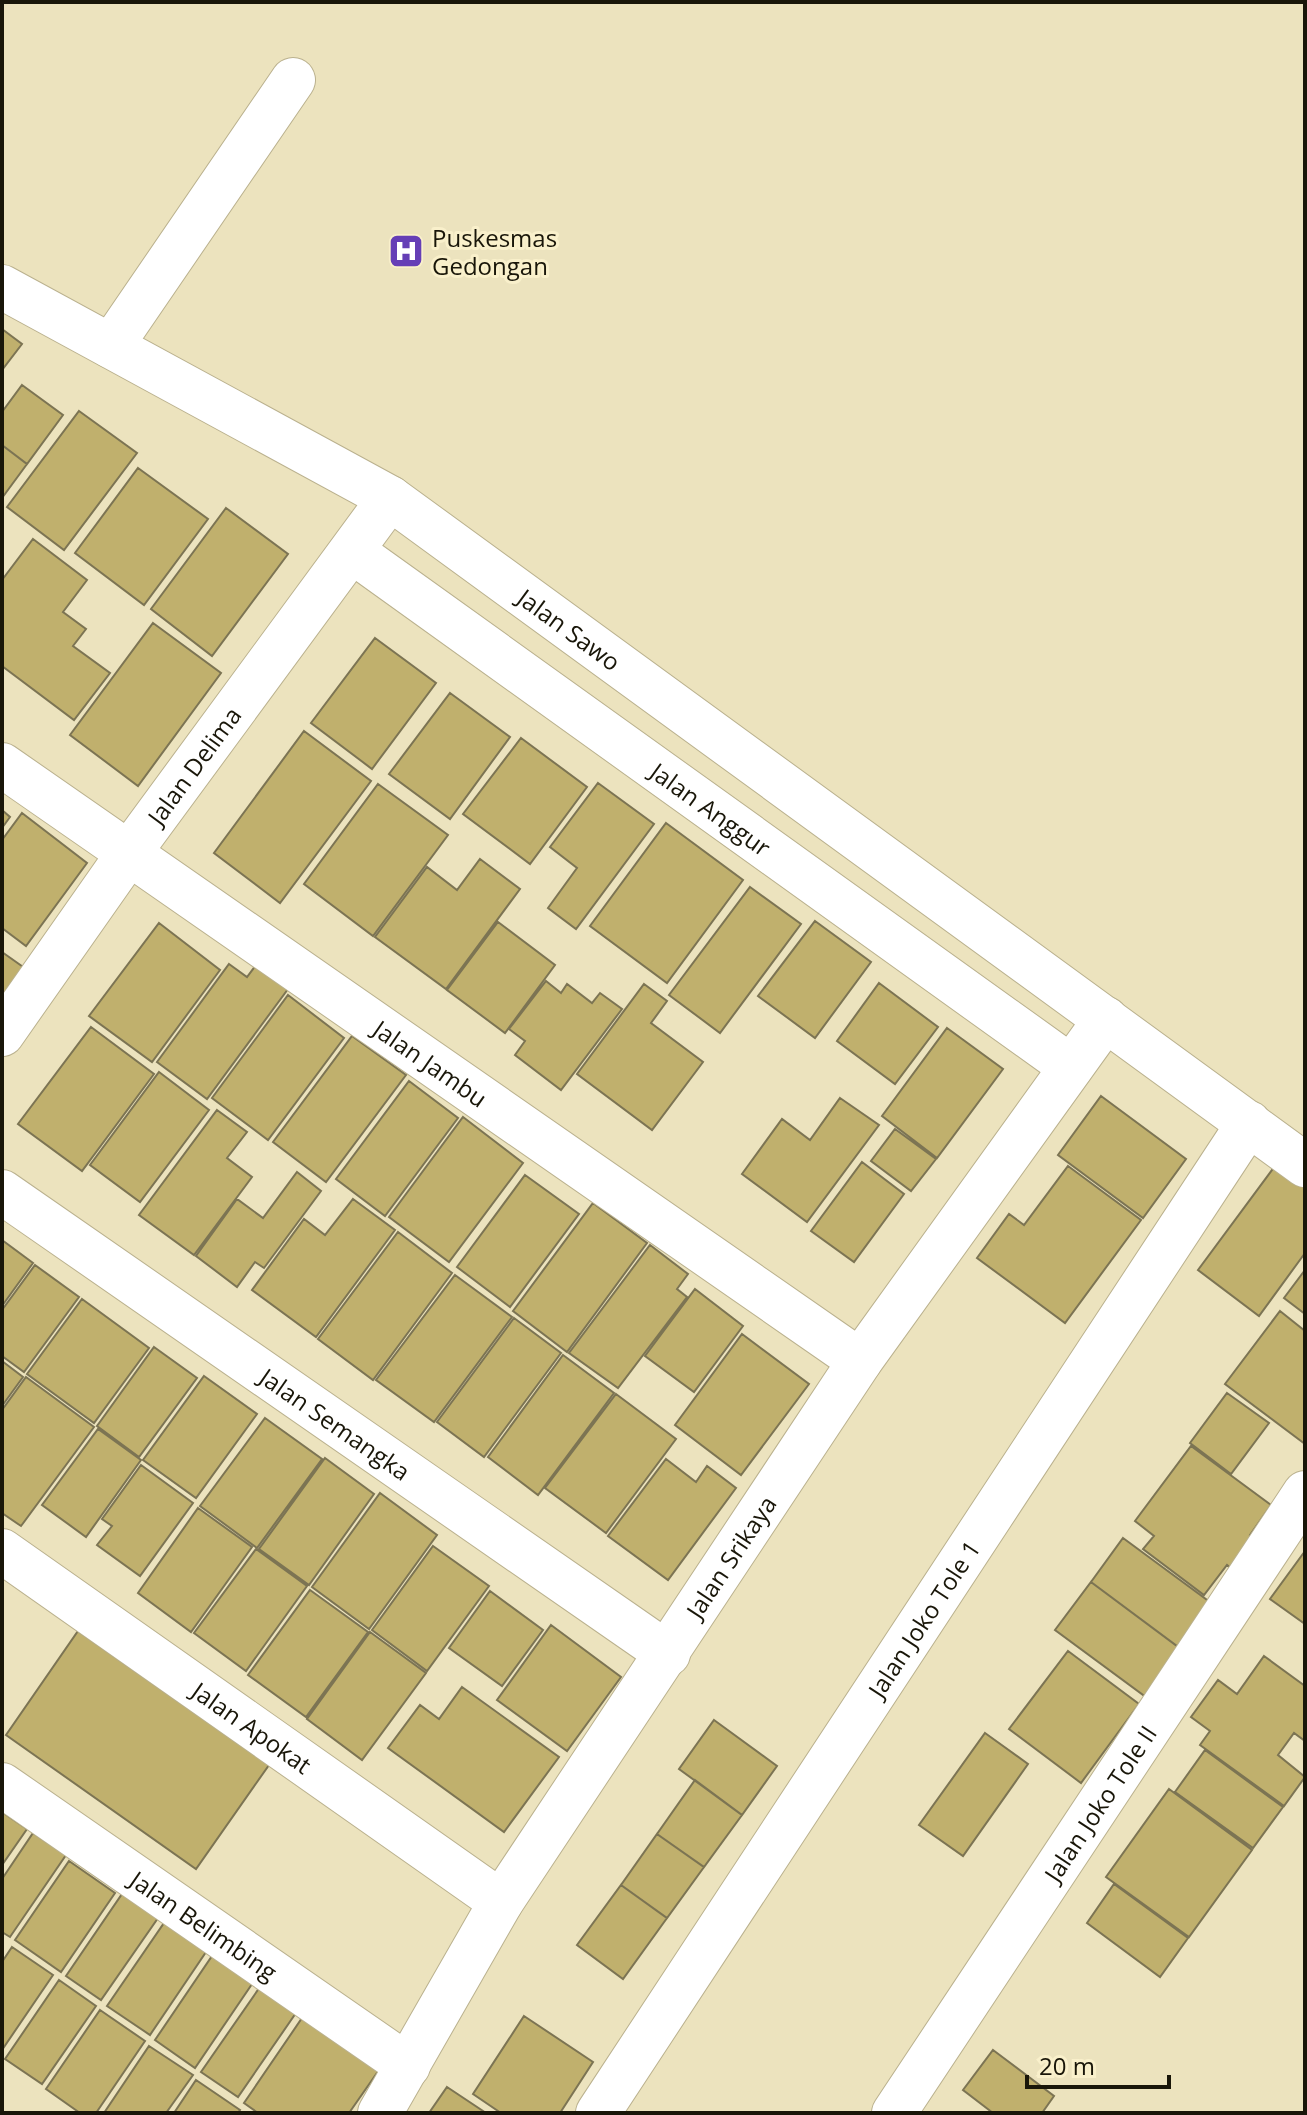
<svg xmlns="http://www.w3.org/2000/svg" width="1307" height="2115" viewBox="0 0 1307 2115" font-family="'Open Sans',sans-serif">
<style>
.building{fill:#c0b06d;stroke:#7c7453;stroke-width:2}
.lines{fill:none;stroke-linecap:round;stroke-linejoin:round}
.minor-casing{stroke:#bab18e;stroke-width:46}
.minor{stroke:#fff;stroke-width:44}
.labels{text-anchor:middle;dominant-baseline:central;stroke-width:6;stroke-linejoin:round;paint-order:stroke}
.poi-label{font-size:24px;fill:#191609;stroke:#f9f0cb;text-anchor:start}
.street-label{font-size:24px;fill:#191609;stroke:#f9f0cb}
</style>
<rect width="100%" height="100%" fill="#ece3be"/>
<!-- building -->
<path class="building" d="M2 329 22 344 2 370Z
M22 385 63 415 27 464 2 445V412Z
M79 411 137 453 64 550 7 507Z
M2 445 27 464 2 498Z
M138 468 208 519 144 605 75 553Z
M226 508 288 554 212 656 151 609Z
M33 539 87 580 63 612 86 629 73 646 110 673 74 720 2 666V580Z
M153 623 221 673 138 786 70 735Z
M375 638 436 683 372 769 311 723Z
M450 693 510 737 450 819 389 774Z
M304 731 371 781 280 903 214 853Z
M521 738 587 787 530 864 463 814Z
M598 783 654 824 576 929 548 908 577 868 550 847Z
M378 784 448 835 373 936 304 884Z
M2 810 10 817 2 828Z
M22 813 87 863 26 946 2 928V840Z
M666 823 743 880 667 983 590 926Z
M480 859 520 889 446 989 375 937 427 867 457 890Z
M750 887 801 924 720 1033 669 995Z
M815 921 871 962 815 1038 758 996Z
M498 922 555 965 505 1033 447 990Z
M159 923 220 970 152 1062 89 1016Z
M2 952 33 974 2 1016Z
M229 964 247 977 256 965 288 989 207 1099 157 1062Z
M546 981 561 993 567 984 592 1003 600 993 622 1009 561 1090 515 1055 525 1041 509 1029Z
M879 983 938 1027 895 1084 837 1041Z
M644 984 667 1001 651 1023 703 1062 652 1130 577 1074Z
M288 995 344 1038 268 1140 212 1098Z
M91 1027 154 1074 82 1171 18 1124Z
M947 1028 1003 1069 937 1158 882 1116Z
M352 1036 406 1075 326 1182 273 1142Z
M159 1072 209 1110 140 1202 90 1165Z
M409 1081 458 1118 385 1216 336 1179Z
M1101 1096 1186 1159 1143 1218 1058 1155Z
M840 1098 879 1125 807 1222 742 1174 782 1119 810 1140Z
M217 1110 247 1132 227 1158 252 1177 194 1255 139 1215Z
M463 1117 523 1163 449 1262 389 1217Z
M895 1129 936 1159 911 1191 871 1161Z
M862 1162 904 1194 854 1262 811 1231Z
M1068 1166 1141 1220 1065 1323 977 1258 1009 1214 1024 1225Z
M1275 1166 1305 1187V1253L1259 1316 1198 1270Z
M297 1172 321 1191 264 1268 255 1262 237 1287 196 1256 237 1199 263 1218Z
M525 1175 579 1214 510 1307 457 1267Z
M353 1199 395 1230 316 1337 252 1290 304 1219 325 1235Z
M593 1203 647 1243 567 1352 513 1311Z
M398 1232 452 1273 373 1380 318 1339Z
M2 1240 33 1263 2 1306Z
M650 1245 688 1274 677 1289 687 1297 618 1388 569 1353Z
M35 1265 79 1297 24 1372 2 1356V1310Z
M1305 1270V1314L1284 1298Z
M455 1275 512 1317 434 1422 376 1380Z
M695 1289 743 1326 694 1392 645 1356Z
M82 1299 149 1348 94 1423 27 1374Z
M1280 1311 1305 1331V1444L1225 1384Z
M514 1318 561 1353 484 1457 437 1422Z
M742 1334 809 1384 741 1475 675 1425Z
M154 1347 197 1378 139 1457 97 1426Z
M563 1355 614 1393 538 1495 488 1457Z
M2 1361 23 1377 2 1406Z
M204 1376 257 1414 196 1498 143 1460Z
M26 1377 94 1427 21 1526 2 1513V1410Z
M1227 1393 1269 1423 1231 1474 1190 1443Z
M616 1394 676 1439 606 1533 545 1488Z
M265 1418 322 1459 257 1548 200 1506Z
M98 1429 141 1460 86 1537 42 1505Z
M1191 1446 1271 1505 1250 1535 1260 1543 1237 1573 1227 1565 1204 1595 1143 1549 1154 1536 1135 1521Z
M325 1458 374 1494 309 1585 259 1549Z
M666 1459 696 1482 707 1466 736 1488 668 1580 608 1536Z
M141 1465 193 1503 140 1576 97 1545 112 1526 102 1519Z
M380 1493 437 1535 369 1629 312 1587Z
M198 1508 252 1547 191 1632 138 1593Z
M1123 1538 1222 1611 1189 1655 1091 1582Z
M433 1546 489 1586 427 1671 372 1630Z
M256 1549 307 1586 246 1671 194 1633Z
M1305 1551V1624L1270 1599Z
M1091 1582 1189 1655 1154 1703 1055 1630Z
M310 1590 368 1632 306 1717 248 1675Z
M490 1591 543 1630 502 1686 449 1648Z
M551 1625 621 1677 567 1751 497 1700Z
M78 1631 269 1765 196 1869 6 1735Z
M370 1632 426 1673 362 1760 307 1719Z
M1068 1651 1139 1704 1081 1783 1009 1729Z
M1264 1656 1305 1686V1741L1294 1733 1278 1755 1305 1777 1284 1806 1200 1745 1210 1731 1191 1717 1218 1680 1237 1694Z
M462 1687 559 1757 504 1832 388 1748 420 1705 439 1719Z
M714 1720 777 1766 742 1815 679 1769Z
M985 1733 1028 1764 963 1856 919 1825Z
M1205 1750 1283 1807 1253 1848 1175 1792Z
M695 1780 742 1815 704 1867 657 1834Z
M1169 1789 1252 1850 1189 1937 1106 1877Z
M2 1812 27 1829 2 1865Z
M33 1833 66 1855 10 1937 2 1932V1879Z
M657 1834 704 1867 667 1918 621 1885Z
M69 1861 115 1893 61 1972 15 1940Z
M1114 1884 1188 1938 1160 1977 1087 1923Z
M621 1885 667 1918 623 1979 577 1945Z
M122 1894 158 1918 101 2000 66 1976Z
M164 1923 206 1952 150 2035 107 2006Z
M12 1947 53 1975 2 2050V1962Z
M212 1956 252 1984 195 2068 155 2040Z
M59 1980 96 2006 42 2084 5 2059Z
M262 1984 298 2010 238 2097 201 2072Z
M100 2010 145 2041 96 2113H80L46 2089Z
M524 2016 593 2062 560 2113H501L473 2094Z
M302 2018 379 2070 349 2113H258L244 2103Z
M149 2046 193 2075 166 2113H104Z
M993 2050 1054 2096 1042 2113H993L963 2090Z
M196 2080 240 2110 238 2113H174Z
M447 2087 486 2113H429Z"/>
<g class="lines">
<!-- minor casing -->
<g class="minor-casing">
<g id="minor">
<path id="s1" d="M2 287 390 498 1305 1165"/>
<path d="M111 346 293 80"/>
<path id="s2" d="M352 551 1071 1067"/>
<path id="s3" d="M2 765 860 1361"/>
<path id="s4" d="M2 1034 129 853 390 498"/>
<path id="s5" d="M2 1192 668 1654"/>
<path id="s6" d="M2 1551 501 1902"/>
<path id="s7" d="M2 1785 408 2066"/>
<path id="s8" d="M380 2113 501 1902 860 1361 1106 1019"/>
<path id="s9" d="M598 2113 1249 1123"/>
<path id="s10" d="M894 2113 1305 1493"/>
</g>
</g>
<!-- minor -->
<use href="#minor" class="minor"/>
</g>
<!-- icons -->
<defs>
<g id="hospital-square" transform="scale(1.8)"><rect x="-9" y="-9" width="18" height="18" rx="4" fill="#653eb6" stroke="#f9f0cb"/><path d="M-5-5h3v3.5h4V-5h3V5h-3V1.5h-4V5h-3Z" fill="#fff"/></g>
</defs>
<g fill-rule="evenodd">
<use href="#hospital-square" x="406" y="251"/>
</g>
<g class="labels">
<!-- poi labels -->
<g class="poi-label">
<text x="432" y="237">Puskesmas<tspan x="432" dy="28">Gedongan</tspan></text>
</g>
<!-- street labels -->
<g class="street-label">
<text stroke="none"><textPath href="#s1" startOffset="664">Jalan Sawo</textPath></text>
<text stroke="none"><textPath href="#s4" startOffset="330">Jalan Delima</textPath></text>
<text stroke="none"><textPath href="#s2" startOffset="442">Jalan Anggur</textPath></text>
<text stroke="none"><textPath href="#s3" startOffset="522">Jalan Jambu</textPath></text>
<text stroke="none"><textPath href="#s5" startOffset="406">Jalan Semangka</textPath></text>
<text stroke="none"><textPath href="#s8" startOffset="658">Jalan Srikaya</textPath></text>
<text stroke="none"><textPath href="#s9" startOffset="592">Jalan Joko Tole 1</textPath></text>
<text stroke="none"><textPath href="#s6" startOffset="306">Jalan Apokat</textPath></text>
<text stroke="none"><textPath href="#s10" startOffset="372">Jalan Joko Tole II</textPath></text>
<text stroke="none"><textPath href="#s7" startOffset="246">Jalan Belimbing</textPath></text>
</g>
</g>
<!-- border -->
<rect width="1307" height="2115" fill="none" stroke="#191609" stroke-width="8"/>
<!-- scale -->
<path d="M1027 2075v12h142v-12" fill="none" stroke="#191609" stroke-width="4"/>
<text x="1039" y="2075" font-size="24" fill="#191609" stroke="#f9f0cb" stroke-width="6" paint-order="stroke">20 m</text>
</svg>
